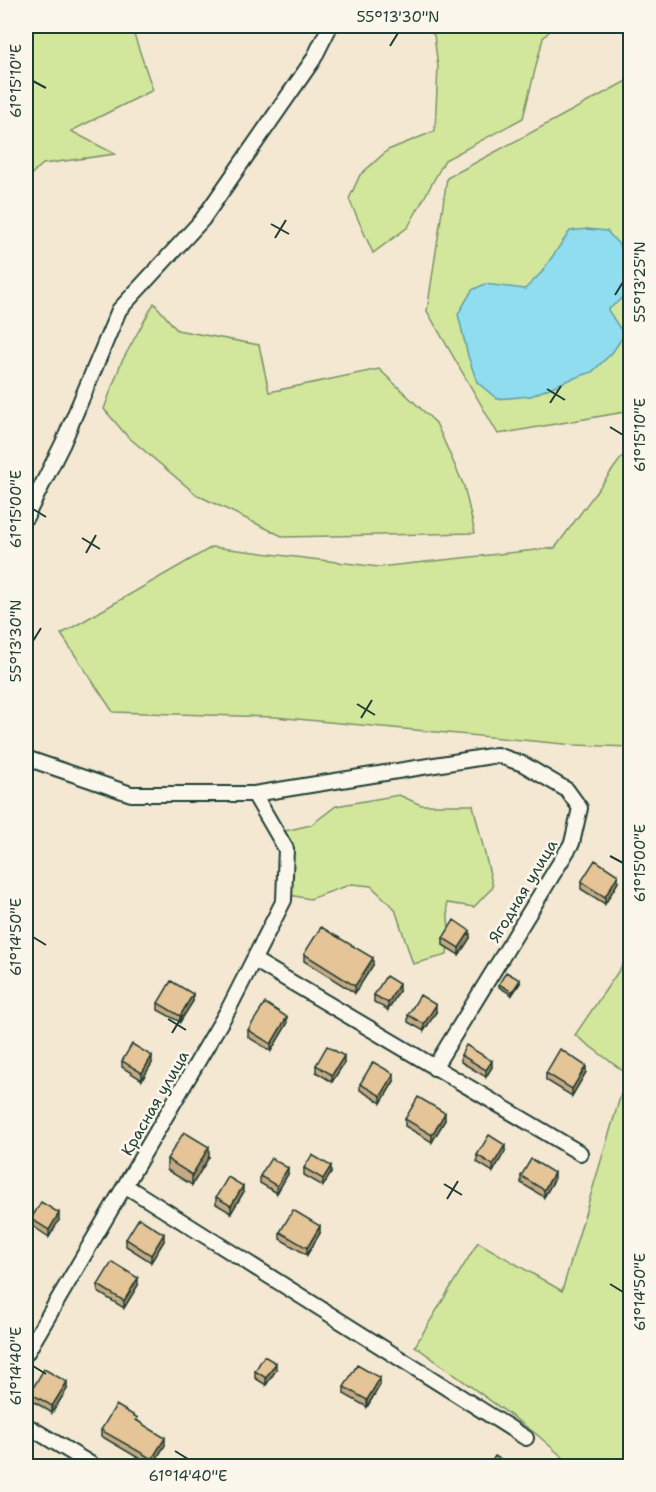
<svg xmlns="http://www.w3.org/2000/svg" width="656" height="1492" viewBox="0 0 656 1492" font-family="'Shantell Sans',sans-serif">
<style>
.green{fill:#d3e79c;stroke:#799268;stroke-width:1.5}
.water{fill:#90ddef;stroke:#639da4;stroke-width:1.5}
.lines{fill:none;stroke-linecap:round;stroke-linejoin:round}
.minor-casing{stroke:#1f3d34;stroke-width:18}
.minor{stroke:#fbf7ec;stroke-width:14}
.wall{fill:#c5a982;stroke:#1f3d34;stroke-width:1.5}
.shaded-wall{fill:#a0896a;stroke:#1f3d34;stroke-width:1.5}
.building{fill:#e5c497;stroke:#1f3d34;stroke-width:1.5}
.ticks{fill:none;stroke:#1f3d34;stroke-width:2}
.labels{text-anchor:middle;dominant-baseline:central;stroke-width:5;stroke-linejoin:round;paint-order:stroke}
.street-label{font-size:16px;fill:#1f3d34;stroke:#fbf7ec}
.neatline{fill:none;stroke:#1f3d34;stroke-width:2}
.ticks-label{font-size:15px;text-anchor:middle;fill:#1f3d34}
</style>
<rect width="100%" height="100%" fill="#f4e8d2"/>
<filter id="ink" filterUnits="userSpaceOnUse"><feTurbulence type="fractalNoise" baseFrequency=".0167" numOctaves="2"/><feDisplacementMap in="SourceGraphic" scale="12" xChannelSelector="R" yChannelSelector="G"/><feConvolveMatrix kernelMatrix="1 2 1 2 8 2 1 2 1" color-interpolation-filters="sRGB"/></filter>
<g filter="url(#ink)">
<!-- green -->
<path class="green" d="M26 26H131L153 90 71 131 115 154 43 164 26 179Z
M422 26H554L543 38 523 118 445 160 408 227 373 253 349 199 360 175 388 150 435 131 438 67 434 35Z
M630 79V411L498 434 427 311 447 178Z
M154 303 177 330 259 345 269 392 379 369 436 423 464 486 475 533 284 537 197 495 127 436 104 409 121 363Z
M630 446V747L575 745 275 717 113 712 61 634 212 547 379 567 555 548Z
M399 795 421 805H473L493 887 474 907 447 903 449 931 447 955 413 964 395 909 371 886 352 884 310 899 290 895 280 832 311 825 336 806Z
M630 954V1466H573L535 1433 415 1346 478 1242 562 1291 627 1074 575 1035Z"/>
<!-- water -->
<path class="water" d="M587 229 607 231 621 247 626 275 627 294 608 310 624 335 612 353 592 372 566 381 531 396 497 399 477 382 468 356 458 314 472 290 485 284 525 289 541 273 570 231Z"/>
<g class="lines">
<!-- minor casing -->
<g class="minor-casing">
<path id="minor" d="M26 517 63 443 119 310 202 220 313 60 330 26
M26 758 131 794H254L497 755 523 764 567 790 580 808 572 843 434 1068
M254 960 580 1153
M126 1186 526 1438
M26 1354 228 1010 284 900 286 849 254 794
M26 1425 94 1466"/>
</g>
<!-- minor -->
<use href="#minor" class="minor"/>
</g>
<!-- wall -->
<path class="wall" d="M581 882H618L605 904 581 889Z
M443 938H470L459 955 443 945Z
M304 954 373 965 355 993 304 961Z
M520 983 512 995 499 987V984Z
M399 991 388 1010 374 1002V995Z
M193 1001 180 1022 158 1010V1003Z
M436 1012 424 1031 408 1022V1015Z
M287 1024 271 1051 248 1037V1030Z
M461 1055 492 1067 486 1077 461 1062Z
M122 1061 152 1063 142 1080 122 1067Z
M344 1063 332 1082 316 1072V1065Z
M586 1072 572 1096 546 1080V1073Z
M394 1081 381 1103 360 1090V1084Z
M405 1119 445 1120 432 1142 405 1126Z
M505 1151 493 1172 477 1162V1155Z
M209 1157 192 1185 167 1170V1159Z
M304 1168 331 1173 323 1186 304 1175Z
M288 1174 277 1193 260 1183V1176Z
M521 1176 554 1180 544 1197 521 1183Z
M243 1193 231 1213 216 1204V1197Z
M31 1219 59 1220 49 1237 31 1225Z
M280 1232 320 1233 307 1255 280 1239Z
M126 1239 164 1241 151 1262 126 1246Z
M98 1285H138L124 1308 98 1292Z
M276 1370 266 1385 255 1378V1371Z
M380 1385 367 1407 344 1394V1387Z
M67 1389 52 1413 30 1399V1393Z
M138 1421 165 1445 152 1466 101 1436V1430Z"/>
<!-- shaded-wall -->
<path class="shaded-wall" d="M618 875V882L605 904V897Z
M470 931V938L459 955V948Z
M373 958V965L355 993V986Z
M520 980V983L512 995V992Z
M399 984V991L388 1010V1003Z
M193 994V1001L180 1022V1016Z
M436 1005V1012L424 1031V1024Z
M287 1017V1024L271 1051V1044Z
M152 1056V1063L142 1080V1073Z
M344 1056V1063L332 1082V1075Z
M492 1061V1067L486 1077V1070Z
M586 1066V1072L572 1096V1089Z
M394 1074V1081L381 1103V1096Z
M445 1113V1120L432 1142V1135Z
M505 1145V1151L493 1172V1165Z
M209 1147V1157L192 1185V1175Z
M331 1166V1173L323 1186V1179Z
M288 1168V1174L277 1193V1186Z
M554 1173V1180L544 1197V1190Z
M243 1186V1193L231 1213V1206Z
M59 1213V1220L49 1237V1230Z
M320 1226V1233L307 1255V1248Z
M164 1234V1241L151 1262V1255Z
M138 1278V1285L124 1308V1301Z
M276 1363V1370L266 1385V1378Z
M380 1378V1385L367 1407V1400Z
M67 1382V1389L52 1413V1406Z
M165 1438V1445L152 1466V1459Z"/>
<!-- building -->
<path class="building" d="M595 860 618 875 605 897 581 882Z
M454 920 470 931 459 948 443 938Z
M321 927 373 958 355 986 304 954Z
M506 972 520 980 512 992 499 984Z
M386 976 399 984 388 1003 374 995Z
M171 981 193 994 180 1016 158 1003Z
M420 995 436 1005 424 1024 408 1015Z
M265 1003 287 1017 271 1044 248 1030Z
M132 1044 152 1056 142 1073 122 1061Z
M466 1045 492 1061 486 1070 461 1055Z
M327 1046 344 1056 332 1075 316 1065Z
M560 1049 586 1066 572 1089 546 1073Z
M373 1062 394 1074 381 1096 360 1084Z
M418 1097 445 1113 432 1135 405 1119Z
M184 1132 209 1147 192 1175 167 1159Z
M489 1135 505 1145 493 1165 477 1155Z
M312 1155 331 1166 323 1179 304 1168Z
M271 1158 288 1168 277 1186 260 1176Z
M531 1159 554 1173 544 1190 521 1176Z
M228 1177 243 1186 231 1206 216 1197Z
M41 1202 59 1213 49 1230 31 1219Z
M293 1210 320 1226 307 1248 280 1232Z
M139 1218 164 1234 151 1255 126 1239Z
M112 1262 138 1278 124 1301 98 1285Z
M264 1356 276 1363 266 1378 255 1371Z
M357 1365 380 1378 367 1400 344 1387Z
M44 1369 67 1382 52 1406 30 1393Z
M116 1405 138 1418 136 1420 165 1438 152 1459 101 1430Z
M495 1456 511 1466V1467H488Z"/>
</g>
<!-- ticks -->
<path class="ticks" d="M390 46 398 33M33 81 46 88M271 224 289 234M275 238 286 220M615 295 623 282M547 389 565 400M550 403 561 386M610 427 623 435M33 509 46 517M82 538 100 549M86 553 96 535M33 641 41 628M357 704 375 715M361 718 372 700M610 856 623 863M33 937 46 945M168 1019 186 1030M172 1033 183 1015M444 1184 462 1195M447 1199 458 1181M610 1284 623 1292M33 1366 46 1374M175 1451 188 1459"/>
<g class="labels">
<!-- street labels -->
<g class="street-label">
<text transform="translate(523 891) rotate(-59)">Ягодная улица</text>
<text transform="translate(155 1103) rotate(-60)">Красная улица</text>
</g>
</g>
<!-- margin -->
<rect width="656" height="1492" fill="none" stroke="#fbf7ec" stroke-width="66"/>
<rect x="33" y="33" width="590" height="1426" class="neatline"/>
<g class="ticks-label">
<text x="398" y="22">55°13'30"N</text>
<text transform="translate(16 81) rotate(-90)" y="5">61°15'10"E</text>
<text transform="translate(640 282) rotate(-90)" y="5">55°13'25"N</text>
<text transform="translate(640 435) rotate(-90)" y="5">61°15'10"E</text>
<text transform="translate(16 509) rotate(-90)" y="5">61°15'00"E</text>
<text transform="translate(16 641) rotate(-90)" y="5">55°13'30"N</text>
<text transform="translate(640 863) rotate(-90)" y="5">61°15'00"E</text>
<text transform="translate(16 937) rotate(-90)" y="5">61°14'50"E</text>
<text transform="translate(640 1292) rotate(-90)" y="5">61°14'50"E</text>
<text transform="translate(16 1366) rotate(-90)" y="5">61°14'40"E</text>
<text x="188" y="1481">61°14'40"E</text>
</g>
</svg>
